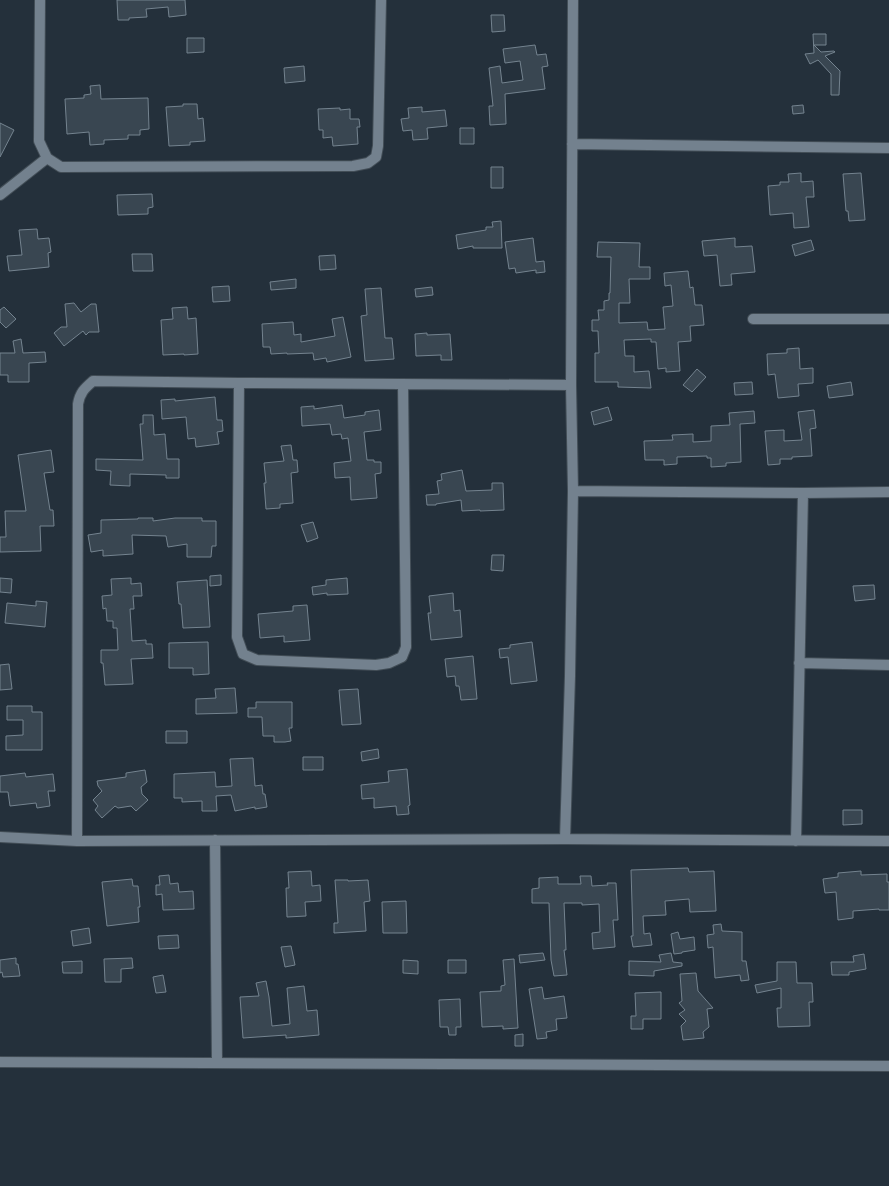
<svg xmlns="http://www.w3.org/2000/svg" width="889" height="1186" viewBox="0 0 889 1186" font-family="'IBM Plex Sans',sans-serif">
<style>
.building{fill:#394651;stroke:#74838f}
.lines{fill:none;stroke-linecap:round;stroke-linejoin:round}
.minor-casing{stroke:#424d56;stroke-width:12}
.minor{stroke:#73818e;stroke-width:10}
</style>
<rect width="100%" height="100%" fill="#24303b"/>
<!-- building -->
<path class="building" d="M117 0H185L186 15 169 17 168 7 146 9 147 17 129 18V20H118Z
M491 15H504L505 31 492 32Z
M813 34H826V45H814L821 52 834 51 835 52 825 56 840 71 839 95H831V74L818 60 810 64 805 54 814 53Z
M187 38H204V52L187 53Z
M535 45 537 55 546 54 548 66 542 67 545 89 505 94 506 124 490 125 489 106H493L489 68 500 66 502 83 523 80 520 61 505 63 503 49Z
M304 66 305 81 285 83 284 68Z
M100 85 101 99 148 98 149 129 140 130V135H128V139L104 140V144L90 145 89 132 67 134 65 99 84 98V95L91 94 90 86Z
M183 104H197L198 119 203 118 205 141 190 142V145L169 146 166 107 183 106Z
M803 105 804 113 793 114 792 106Z
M422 107V112L445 110 447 126 427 128 428 139 413 140 412 130 403 131 401 119 409 118 408 108Z
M340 108V110L350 109V119H359L360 127H357L358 144 333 146 332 137 323 138V130H319L318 109Z
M0 123 14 130 0 157Z
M460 128H474V144H460Z
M491 167H503V188H491Z
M801 173V182L813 181 814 197H806L809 227 794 228 793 213 770 215 768 186 780 185V182H789L788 174Z
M861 173 865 220 849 221 848 211H846L843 174Z
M152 194 153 207 148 208V214L118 215 117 195Z
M501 221 502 248H473V246L458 249 456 235 486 230V227H493L492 222Z
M37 229 38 239 49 238 51 252 48 253 49 267 9 271 7 256 22 255 19 230Z
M533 238 536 262 544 261 545 272 536 273V270L516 273 515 268 509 269 505 242Z
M735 238V247L752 246 755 272 731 274 732 285 720 286 717 255 704 256 702 241Z
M811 240 814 250 795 256 792 245Z
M598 242 640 243 639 267H650V279H629L630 303H619V323L647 322 648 330 665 329 663 307 673 306 671 285 665 286 664 273 688 271 690 288 693 287 695 305H702L704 325 690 326 691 341 678 342 680 371 666 372V368L658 369 656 342H651V339L624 340 625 356H634V372L649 371 651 388 618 387V382H595V353H599L598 331H592V320H599L598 310H604V301L609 300V293H610L611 257H597Z
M132 254H152L153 271H133Z
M335 255 336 269 320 270 319 256Z
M296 279V288L271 290 270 282Z
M229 286 230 301 213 302 212 287Z
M432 287 433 295 416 297 415 289Z
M381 288 385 338H392L394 359 365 361 361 316 367 315 365 289Z
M74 303 81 312 91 304H96L99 332H89L86 335 83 331 64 346 54 333 61 327H67L65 304Z
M4 307 16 319 6 328 0 322V310Z
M187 307 188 319 196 318 198 354 184 355V354L163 355 161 320 173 319 172 308Z
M343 317 351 357 327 362 326 358 314 360 313 353 287 354V353L271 354 270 347H263L262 324 293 322 294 335 301 334V342L335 336 332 319Z
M427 333V335L450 334 452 360H441V355L416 356 415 334Z
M21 339 23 353 45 352 46 362 29 363V382H8V375H0V353H15L13 341Z
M799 348 800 369 813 368V383L798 384 799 396 778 398 775 374 768 375 767 354 787 353V349Z
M697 369 706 377 692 392 683 385Z
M752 382 753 394 735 395 734 383Z
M851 382 853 395 829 398 827 386Z
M215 397 217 420H222L223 431 217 432 219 444 196 447 195 438 188 439 186 417 162 419 161 400 175 399V401Z
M342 405 344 418 365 415V412L379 410 381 430 364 432 367 460H374V462H381V473L375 474 377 498 351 500 350 477 335 478 334 463 351 461 348 438 342 439 341 434 332 435 330 424 302 426 301 407 314 406V409Z
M608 407 612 420 594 425 591 412Z
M814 410 816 428 810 429 812 456 792 457V459H780V464L768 465 765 431 784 430V441L802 440 798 412Z
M754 411 755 423 740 424 741 462 726 463V466L711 467V458H707V456L677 457V464L664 465V460H645L644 441 673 440 672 435 693 434V442L711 441V426L730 425 729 413Z
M143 415H153L154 435 165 434 167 459H179V478H166V475L130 474V486L110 485 111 471 96 470V459L143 460 140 424H143Z
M291 445 293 460H297L298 472 291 473 293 503 280 504V508L266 509 264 483H266L264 463 284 461 281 446Z
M51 450 54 472 44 473 50 510H53L54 526H40L41 551 0 552V537H6L5 511H26L18 455Z
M462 470 466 491 492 490V483H503L504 510 480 511V510L462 511 461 500 436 504V505H427L426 495 439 494 437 481 442 480 441 474Z
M138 518H153V521L175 518H202V521H216V546H212L211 557H187V544L168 547 166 536 132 535 133 554 103 556V550L91 552 88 535 101 533V520L138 519Z
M313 522 318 538 307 542 301 525Z
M492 555H504L503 571 491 570Z
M221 575V585L210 586V576Z
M0 578 12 579 11 593 0 592Z
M131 578V584L141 583 142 596H133L134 609H130L132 641 146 640V644H152L153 658 131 659 133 684 105 685 103 663H101V650H118L117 628H113V621H107L106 608 103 609 102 596 112 595 111 579Z
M347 578 348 594 327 595V593L313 595 312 587 326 585V580Z
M207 580 210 627 183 628 181 604H179L177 582Z
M874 585 875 599 855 601 853 586Z
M453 593 454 611 460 610 462 637 431 640 428 613H431L429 596Z
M36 601 47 602 45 627 5 623 7 603 36 606Z
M307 605 310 640 284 642V636L260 638 258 614 293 611V606Z
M208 642 209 674 193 675V668H169V643Z
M532 642 537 681 511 684 508 657 500 658 499 649 510 648V645Z
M473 656 477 699 461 700 459 686H456L455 676 447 677 445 659Z
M9 664 12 689 0 690V665Z
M235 688 237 713 196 714V699L216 698 215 689Z
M358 689 361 724 342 725 339 690Z
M256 702H292V728H289L291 741 285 742H274V736H263L262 717H248V708H256Z
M7 706H32V712H42V750H6V736L23 735V720H7Z
M166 731H187V743H166Z
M378 749 379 758 362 761 361 752Z
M303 757H323V770H303Z
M253 758 255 786 262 785 263 794H265L267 807 255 809V807L235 811 231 795 216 796 217 811H202V801L182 802V798H174V774L215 772 216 787 232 786 230 759Z
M407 769 410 805 408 806 409 814 397 815 396 806 374 808V798L362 799 361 785 389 782 388 771Z
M145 770 147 782 141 787 142 794 148 800 136 811 131 806 118 808 115 806 102 818 95 810 98 806 93 800 102 791 98 786 97 781 126 777V773Z
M25 773 26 777 53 774 55 791H48L50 806 37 808 36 803 10 806 8 792H0V776Z
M843 810H862V824L843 825Z
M688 868 689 872 714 871 716 911 690 912 689 899 665 901 666 915 643 916 644 934 650 933 652 945 633 947 631 936H633L631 870Z
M311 871 312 886 320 885 321 901 305 902 306 916 287 917 286 888H289L288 872Z
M861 871V875L887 874V882H889V910H879V909L853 911V918L838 920 836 892 825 893 823 879 838 877V873Z
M169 875 170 884 178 883 179 892 193 891 194 909 163 910 162 894 156 895V885H160L159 876Z
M580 876H591L592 886 608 885 607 883H616L618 920H613L615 947 593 949 592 933 600 932 599 904 582 905V903H564L566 950H564L567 975 554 976 551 960 549 903H532V889L539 888V878L558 877V884H581Z
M132 879 133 886H138L140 907H138L139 922 107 926 102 882Z
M335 880H348V881L368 880 370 901 364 902 366 931 334 933V923H338Z
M406 901 407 933H383L382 902Z
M721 924 722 931 742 932V961H746L749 980 741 981 740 975 715 978 713 947 708 948 707 935 714 934 713 925Z
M89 928 91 943 73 946 71 931Z
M678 932 680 939 694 937 695 950 682 952V953L674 954 671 934Z
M178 935 179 948 159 949 158 936Z
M291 946 295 965 285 967 281 947Z
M543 953 545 960 520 963 519 955Z
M671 953 673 962 682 963V966L654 971V976L629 975V961L661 962 659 955Z
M864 954 866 969 849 972V975H832L831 962H854L853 956Z
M16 958V964H18L20 976 3 977 2 972 0 973V960Z
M132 958 133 968 121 969V982H105L104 959Z
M514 959 518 1028 503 1029V1026L482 1027 480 992 501 991V986L505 985 503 960Z
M403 960 418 961V974L403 973Z
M448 960H466V973H448Z
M82 961V973H63L62 962Z
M777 962H796L797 983H812L813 1002H809L810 1026 778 1027 777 1008H781V988L757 993 755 985 777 981Z
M696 973 698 991 713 1008 707 1009 709 1027 703 1032 704 1038 683 1040 681 1026 686 1021 679 1014 685 1010 679 1003 682 1001 680 974Z
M163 975 166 992 156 993 153 977Z
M266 981 269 997 272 1026 290 1024 287 988 304 986 307 1011 317 1010 319 1035 286 1038V1035L243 1038 240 997 259 996 256 983Z
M542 987 544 999 564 996 567 1018 556 1019 557 1030 546 1032 547 1038 537 1039 529 989Z
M661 992V1019H643V1029H631V1016H636L635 993Z
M460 999 461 1027H456V1035H449L448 1027H440L439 1000Z
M523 1034V1046H515V1035Z"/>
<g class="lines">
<!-- minor casing -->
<g class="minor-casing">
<path id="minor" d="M40 0 39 141 47 158 61 167 353 166 368 163 376 157 378 146 381 0
M572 144 889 148
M0 195 47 158
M753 319H889
M239 383 237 637 243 654 257 660 376 665 389 663 402 657 406 647 403 384
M573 491 803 493 889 492
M799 663 889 665
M0 837 77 841 565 839 889 841
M565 839 570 676 573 491 571 385 573 0
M215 840 217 1062
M77 841 78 404C80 392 85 388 93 381L239 383 571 385
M796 841 803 493
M0 1062 889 1066"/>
</g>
<!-- minor -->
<use href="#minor" class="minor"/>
</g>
</svg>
